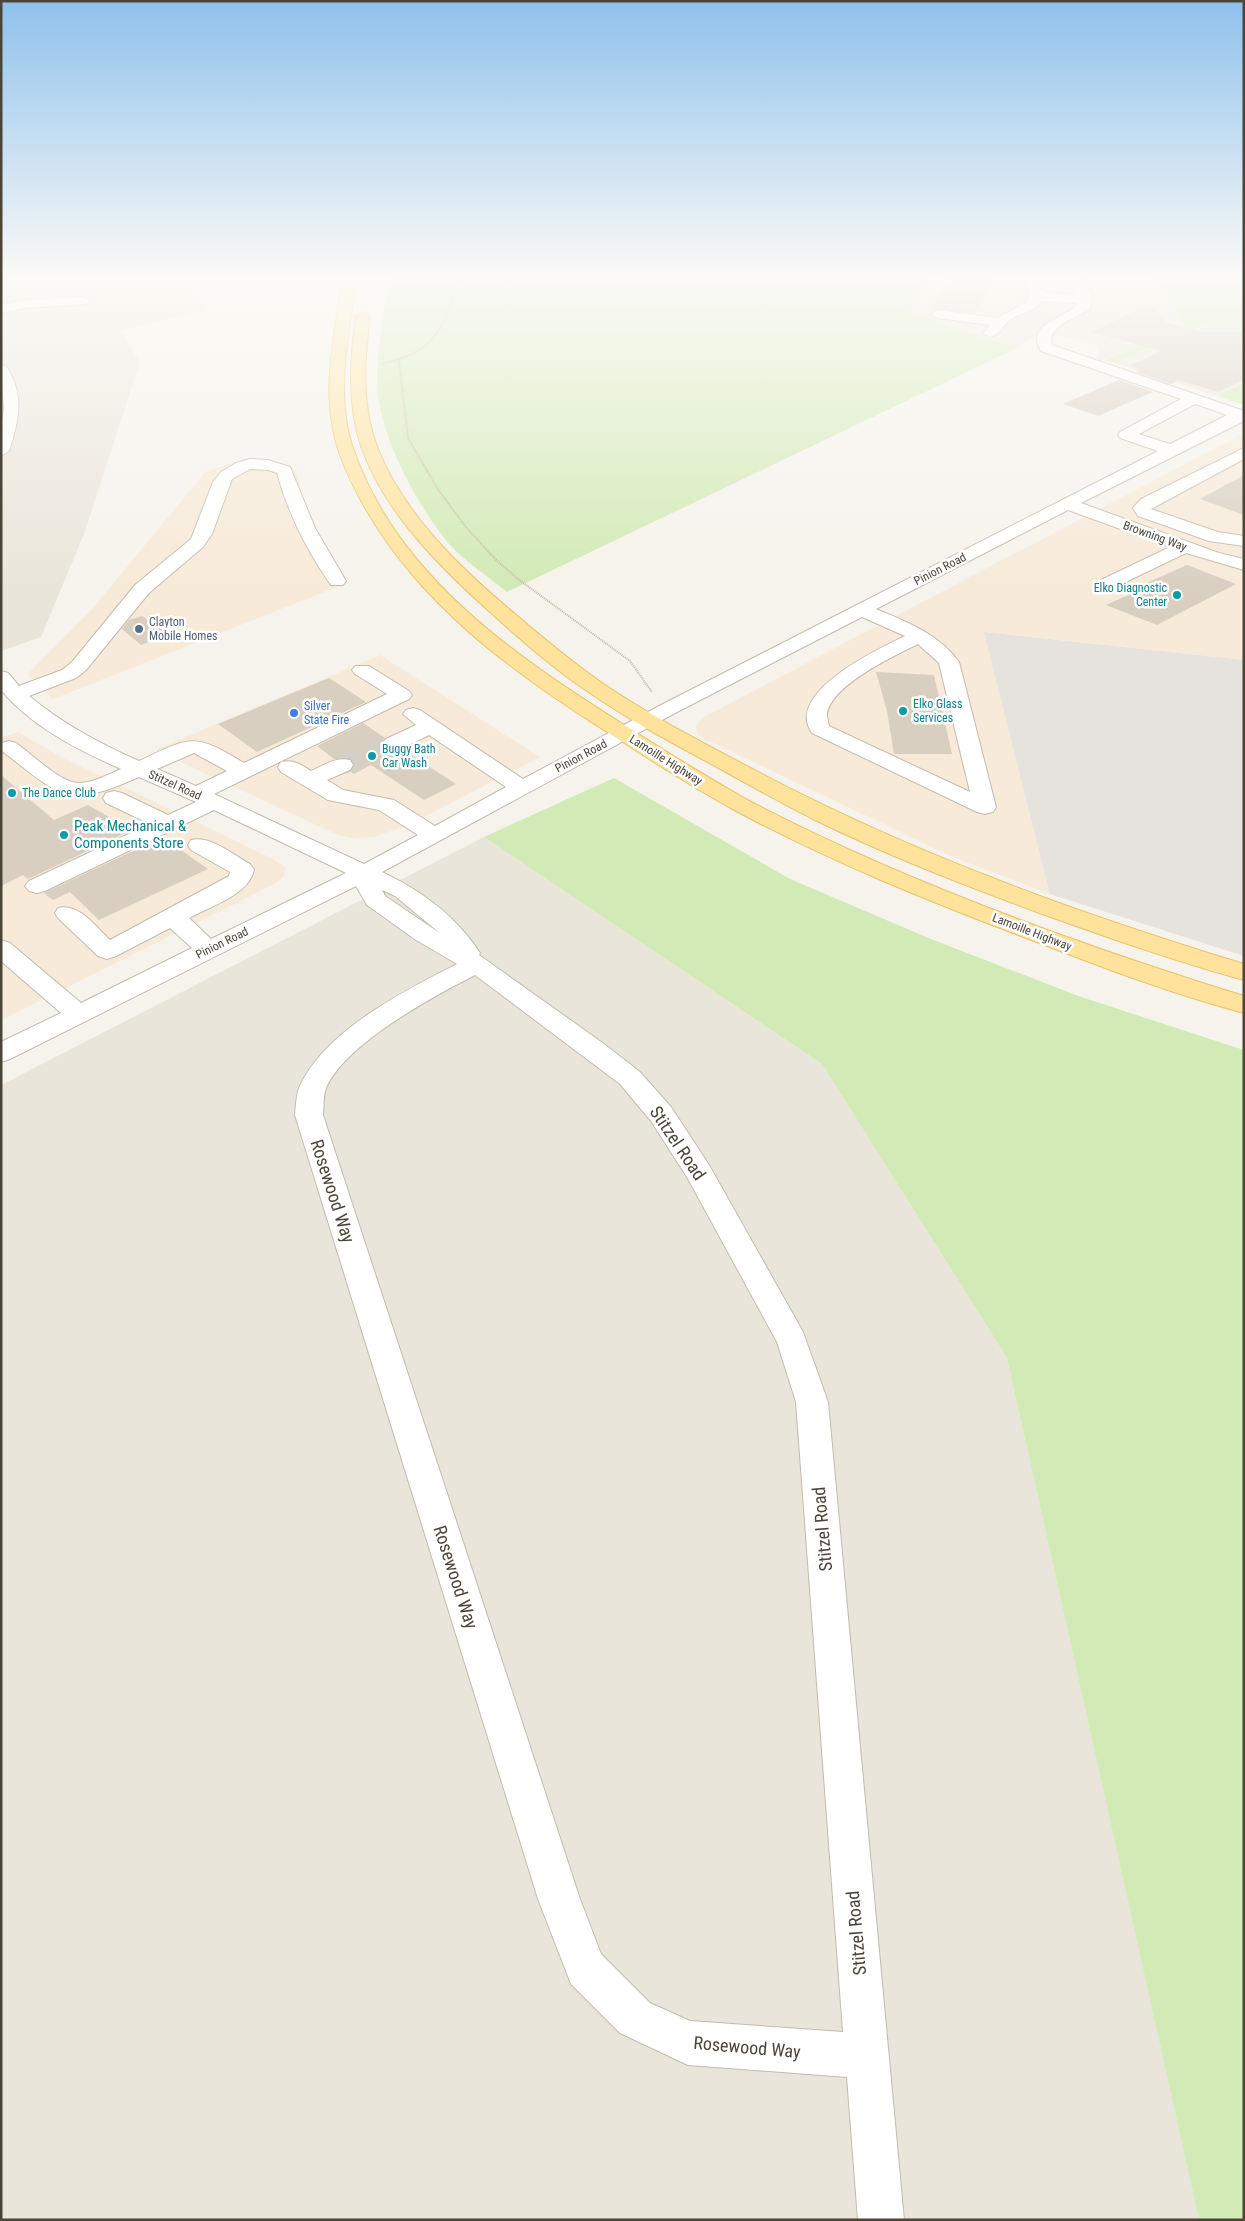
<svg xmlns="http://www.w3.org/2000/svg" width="1245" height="2221" viewBox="0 0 1245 2221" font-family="'Roboto Condensed',sans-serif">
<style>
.residential{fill:#eae5da}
.commercial{fill:#f7ead8}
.industrial{fill:#e6e2dd}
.green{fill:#d2eab5}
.building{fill:#d8cfc1}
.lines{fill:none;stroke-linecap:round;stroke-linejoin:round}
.minor-tunnel{stroke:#d4d0c8;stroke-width:19;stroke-dasharray:19 9;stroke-linecap:butt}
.minor-casing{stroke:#c2bbae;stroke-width:2}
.major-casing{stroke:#e6c16a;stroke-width:2}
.path{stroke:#c4b79f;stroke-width:2;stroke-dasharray:1 1;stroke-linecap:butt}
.minor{fill:#fff;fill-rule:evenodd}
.major{fill:#ffe39c;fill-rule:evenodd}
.culture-dot{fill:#0f9aa8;stroke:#fff;stroke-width:2}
.service-dot{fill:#5c6f8a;stroke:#fff;stroke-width:2}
.shop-dot{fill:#3f7fe0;stroke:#fff;stroke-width:2}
.labels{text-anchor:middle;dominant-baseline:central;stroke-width:5;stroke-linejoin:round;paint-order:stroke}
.far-street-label{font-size:12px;fill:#4b4439;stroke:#fff}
.far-culture-label{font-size:12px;fill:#0d838f;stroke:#fff;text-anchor:start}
.far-service-label{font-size:12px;fill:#4e5e75;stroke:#fff;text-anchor:start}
.far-shop-label{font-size:12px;fill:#366cbe;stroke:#fff;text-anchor:start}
.culture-label{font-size:15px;fill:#0d838f;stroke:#fff;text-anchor:start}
.near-street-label{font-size:18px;fill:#4b4439;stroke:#fff}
</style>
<rect width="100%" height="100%" fill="#f6f3ec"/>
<!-- residential -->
<path class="residential" d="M1 278H198L193 292 209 310 119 330 140 362 84 534 41 637 1 651Z
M932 278H1153L1186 325 1100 361 1096 357 1099 352 1096 346 1086 341 1061 336H1039L1028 340 1017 348 947 326 909 311Z
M1201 326 1244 327V383L1217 396 1114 363Z
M484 837 822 1064 1007 1358 1199 2220H1V1085Z"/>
<!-- commercial -->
<path class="commercial" d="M1244 433V660L985 632 1050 894 953 857 698 736 696 726 704 717Z
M255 459 290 464 296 471 308 518 347 583 53 699 28 674 94 607 205 472 238 461Z
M380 655 540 757 408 825 374 837 353 838 338 835 155 750Z
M18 732 57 755 273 859 285 867 284 876 276 883 247 898 1 1020V738Z"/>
<!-- industrial -->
<path class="industrial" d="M984 632 1244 660V956L1050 894Z"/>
<!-- green -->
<path class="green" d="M389 278H932L909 311 947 326 1017 348 507 592C489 577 467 563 451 546 417 507 375 429 377 375 378 343 385 310 389 278Z
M1153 278H1244V327L1201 326 1114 363 1105 360 1185 325Z
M1244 383V405L1217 396Z
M614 778 790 879 931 939 1081 997 1244 1050V2220H1199L1007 1358 822 1064 484 837Z"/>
<!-- building -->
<path class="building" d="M951 278H996L975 313 931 309Z
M1151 304 1165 322 1204 332H1244V380L1218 392 1178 380 1171 384 1136 372 1142 370 1129 366 1161 351 1092 332Z
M1119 380 1153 392 1098 416 1063 404Z
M1244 475V515L1200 499Z
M1187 565 1236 584 1157 625 1106 605 1135 592 1131 590Z
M142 616 169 634 141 645 122 629 129 620Z
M876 672 934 675 952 754H894L887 711Z
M329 678 366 702 257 752 218 724Z
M363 723 385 738 380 743 385 748 402 749 456 784 424 800 371 765 354 774 351 772 355 766 352 759H334L317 746Z
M1 775 54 820 88 805 132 830 28 879 23 875 1 886Z
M152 842 165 850 174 845 208 869 99 920 70 892 53 900 44 893Z"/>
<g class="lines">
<!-- minor-tunnel -->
<path class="minor-tunnel" d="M342 765 393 743"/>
<!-- minor casing -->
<g class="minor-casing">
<path id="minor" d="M1023 278H1035L1044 293 1078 295 1067 278H1080L1092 295 1090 309C1077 318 1046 326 1052 345L1244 411V421L1081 503 1219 553 1244 559V570L1186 553 1113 588H1101L1098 584 1101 580 1170 547 1068 510 876 609C907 622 939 634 959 662L996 807 993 812 985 814 977 812 812 733C784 693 878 649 905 636L862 617 677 712 382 872C422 891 456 916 480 953L479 955 604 1044 640 1072 671 1107 709 1165 803 1332 828 1402 904 2220H858L847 2077 688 2065 620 2033 571 1984 538 1899 295 1115C296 1106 296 1096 299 1088 324 1031 404 991 457 964L416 940 367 905 356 886 10 1059 1 1062V1042L61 1013 1 961V940L10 943 81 1003 192 948 170 928 116 956 107 959 98 956 58 918 55 913 58 908C79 903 95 926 110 940L229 876 230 872 191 850 188 845 191 840C211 835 233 855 250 864L254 869C251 894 209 907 189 918L211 939 346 873 214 810 45 891 37 893 29 891 25 886 29 881 150 824 106 803 103 798 106 793 114 791 122 793 168 815 196 802 139 777C65 810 61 796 2 751V743L9 741 16 743C32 754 62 785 81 783 95 782 109 774 121 769 78 750 32 727 1 690V671L8 673 19 686 62 670 72 662 135 585 191 539 213 482 221 472 236 463 250 459 268 460 290 467 315 528 346 581 343 585H331C307 551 288 513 277 473L268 470 250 469 232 479 212 534 203 547 149 593 86 670 76 678 29 696C63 724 99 743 139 761 191 737 193 732 244 763L387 694 355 674 352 670 355 666H369L409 691 412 695 409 699 214 794 364 864 418 835 379 810 328 800 281 772 278 767 281 762C294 759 301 765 311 771 324 765 336 757 350 760L353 765 350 770 327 780 343 790 394 800 435 826 506 787 429 735C416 741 401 751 386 747L382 743 386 739 416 725 403 714 406 710 413 708 420 710 523 779 663 704 1158 451 1120 438 1118 435 1120 432 1181 399 1041 351C1023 323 1069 318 1078 303L1041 301C1036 312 1020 313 1011 319 1003 325 1000 335 990 337L983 333 990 325 938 318 931 314 938 310 997 318 1027 302 1030 293ZM1195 404 1227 415 1170 444 1139 434ZM918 644 939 663 970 792 829 726C828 722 827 717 827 714 831 685 894 656 918 644ZM194 753 227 771 196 786 157 769ZM382 890 395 896 441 934 385 896ZM475 975 620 1084 651 1121 687 1177 777 1342 796 1402 843 2032 690 2021 650 2003 601 1954 580 1899 323 1115C324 1106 323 1096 326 1088 345 1044 432 997 475 975Z
M83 297 90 301 88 304 26 308 1 313V305L26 300Z
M1 365 6 366C25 394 19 421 9 451L1 456V426L4 410Z
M1244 448V459L1151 509 1218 532 1244 536V546L1209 541 1138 516 1133 508 1141 499Z"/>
</g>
<!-- major casing -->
<g class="major-casing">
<path id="major" d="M343 278H357C349 332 335 392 352 445 394 573 513 655 621 723 665 751 709 779 755 804 907 883 1080 945 1244 996V1013C1168 993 1094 964 1021 936 926 900 830 861 740 813 693 788 649 759 604 730 510 670 420 605 364 506 353 486 342 465 336 442 321 389 335 331 343 278Z
M363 312 370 316C364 361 361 406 378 449 405 516 461 569 515 614 543 638 572 662 602 683 652 717 707 745 760 773 914 854 1077 913 1244 964V980C1177 962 1110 938 1045 915 967 886 888 856 813 819 783 804 753 787 724 771 678 746 632 722 590 693 550 666 514 634 479 602 432 559 382 507 361 446 347 403 350 360 356 316Z"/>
</g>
<!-- path -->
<path class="path" d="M399 361 408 438 437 488 465 526 495 559 518 579 630 661 652 692
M381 364C434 353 446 328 458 278"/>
<!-- minor -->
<use href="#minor" class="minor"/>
<!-- major -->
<use href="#major" class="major"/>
</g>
<!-- sky -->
<linearGradient id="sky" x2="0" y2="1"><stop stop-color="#8fc1ec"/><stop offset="0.47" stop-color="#fbfaf6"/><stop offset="1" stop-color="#fbfaf6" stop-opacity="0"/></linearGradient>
<rect width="1245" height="589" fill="url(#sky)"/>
<!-- markers -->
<g class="culture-dot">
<circle cx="1177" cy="595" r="5"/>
<circle cx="903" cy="711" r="5"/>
<circle cx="372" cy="756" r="5"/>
<circle cx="12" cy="793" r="5"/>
<circle cx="64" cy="835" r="5"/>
</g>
<circle class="service-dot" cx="139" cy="629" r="5"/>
<circle class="shop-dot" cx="294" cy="713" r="5"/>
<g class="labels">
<!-- far-street labels -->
<g class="far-street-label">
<text transform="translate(1155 536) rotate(20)">Browning Way</text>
<text transform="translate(940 569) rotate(-27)">Pinion Road</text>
<text transform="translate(581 756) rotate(-28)">Pinion Road</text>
<text transform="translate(666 760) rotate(32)">Lamoille Highway</text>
<text transform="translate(175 785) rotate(24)">Stitzel Road</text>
<text transform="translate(1032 932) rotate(21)">Lamoille Highway</text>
<text transform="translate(222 943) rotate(-26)">Pinion Road</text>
</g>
<!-- far-culture labels -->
<g class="far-culture-label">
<text x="1167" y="588" text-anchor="end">Elko Diagnostic<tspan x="1167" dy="14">Center</tspan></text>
<text x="913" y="704">Elko Glass<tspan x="913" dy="14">Services</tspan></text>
<text x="382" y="749">Buggy Bath<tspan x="382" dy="14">Car Wash</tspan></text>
<text x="22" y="793">The Dance Club</text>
</g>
<!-- far-service labels -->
<g class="far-service-label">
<text x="149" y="622">Clayton<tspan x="149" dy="14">Mobile Homes</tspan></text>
</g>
<!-- far-shop labels -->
<g class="far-shop-label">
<text x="304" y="706">Silver<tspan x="304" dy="14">State Fire</tspan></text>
</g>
<!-- culture labels -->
<g class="culture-label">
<text x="74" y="826">Peak Mechanical &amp;<tspan x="74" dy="17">Components Store</tspan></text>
</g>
<!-- near-street labels -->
<g class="near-street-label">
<text transform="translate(678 1143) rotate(56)">Stitzel Road</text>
<text transform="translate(333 1191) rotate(72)">Rosewood Way</text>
<text transform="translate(822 1529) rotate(-95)">Stitzel Road</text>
<text transform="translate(456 1577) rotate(72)">Rosewood Way</text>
<text transform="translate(856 1933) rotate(-95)">Stitzel Road</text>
<text transform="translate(747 2047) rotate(5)">Rosewood Way</text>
</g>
</g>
<!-- border -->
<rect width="1245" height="2221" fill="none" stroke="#4b4439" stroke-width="5"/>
</svg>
